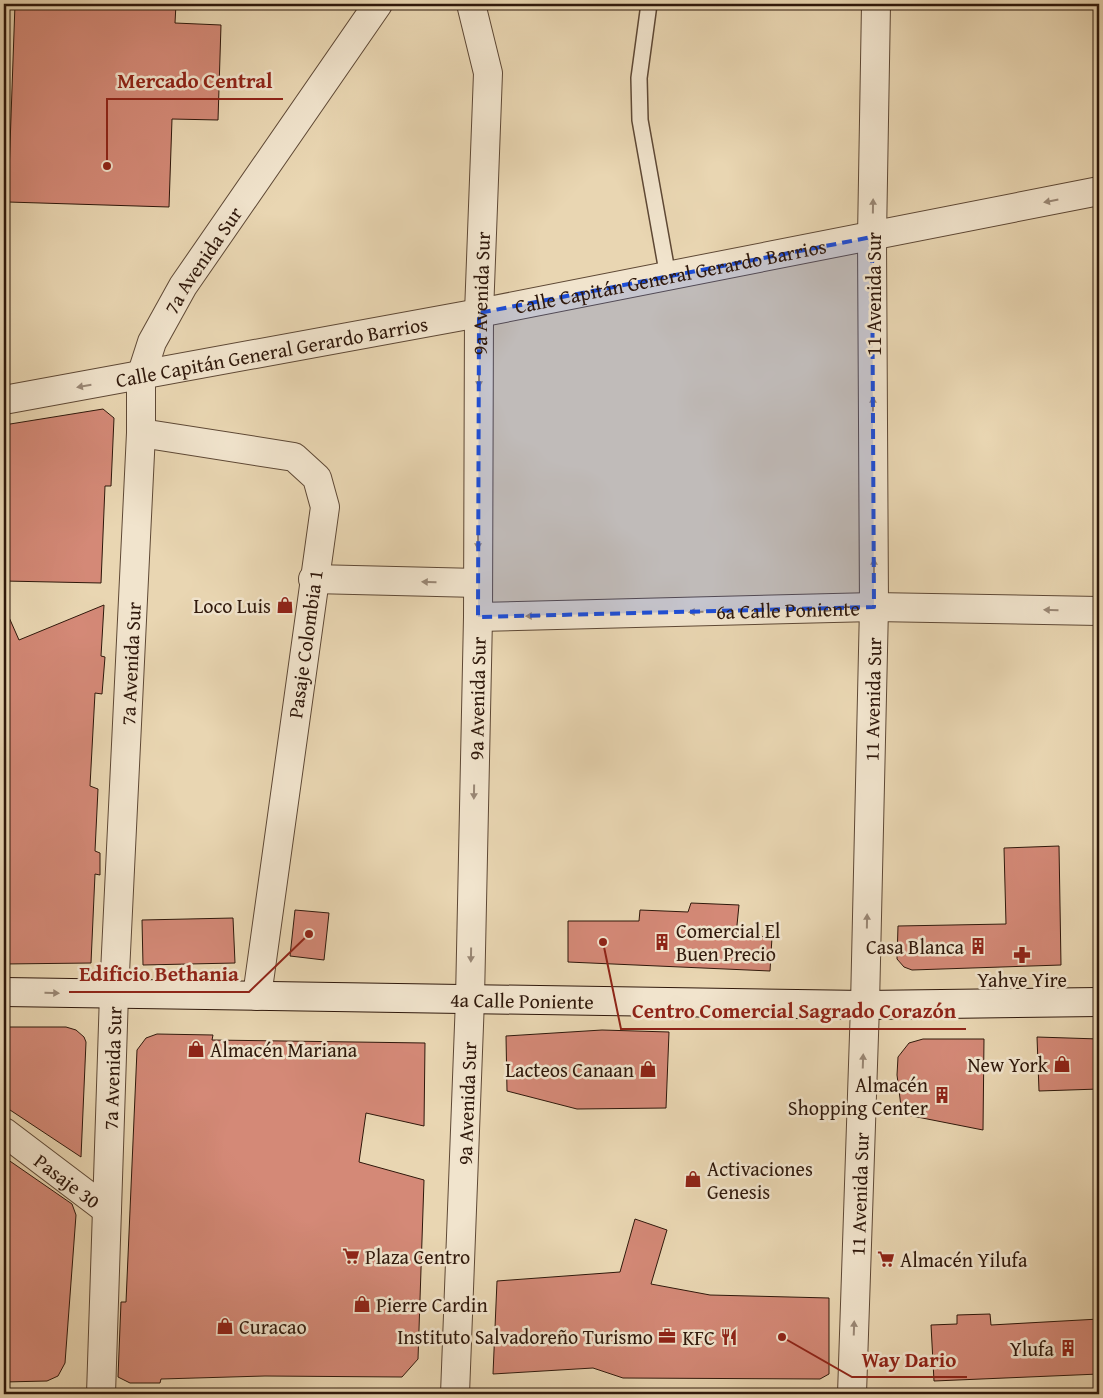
<svg xmlns="http://www.w3.org/2000/svg" width="1103" height="1398" viewBox="0 0 1103 1398" font-family="'Gentium Book Plus',serif">
<style>
.building{fill:#d48977;stroke:#2f180b}
.lines{fill:none;stroke-linecap:round;stroke-linejoin:round}
.lane-casing{stroke:#5e4835;stroke-width:18}
.street-casing{stroke:#5e4835;stroke-width:30}
.secondary-casing{stroke:#2f180b;stroke-width:30}
.lane{stroke:#f1e4cd;stroke-width:15}
.street{stroke:#f1e4cd;stroke-width:28}
.secondary{stroke:#f1e4cd;stroke-width:28}
.oneway{fill:#9a8876}
.marked{fill:#1d4ed8;fill-opacity:0.2;stroke:#1d4ed8;stroke-width:4;stroke-dasharray:10 6;stroke-linejoin:round}
.labels{text-anchor:middle;dominant-baseline:central;stroke-width:5;stroke-linejoin:round;paint-order:stroke}
.street-label{font-size:20px;fill:#2f180b;stroke:#f1e4cd}
.poi-label{font-size:20px;fill:#2f180b;stroke:#f1e4cd;text-anchor:end}
.leader{fill:none;stroke:#8f2418;stroke-width:2}
.callout-dot{fill:#8f2418;stroke:#f1e4cd;stroke-width:2}
.callout-label{font-size:21px;text-anchor:middle;font-weight:bold;fill:#8f2418;stroke:#f1e4cd;stroke-width:5;stroke-linejoin:round;paint-order:stroke}
</style>
<rect width="100%" height="100%" fill="#e9d6b2"/>
<filter id="stains"><feTurbulence type="fractalNoise" baseFrequency=".004" numOctaves="4"/><feColorMatrix values="0 0 0 0 .2 0 0 0 0 .09 0 0 0 0 .02 0 0 0 .5 -.17"/></filter>
<radialGradient id="worn" r=".72"><stop offset=".6" stop-color="#630" stop-opacity="0"/><stop offset="1" stop-color="#630" stop-opacity=".3"/></radialGradient>
<!-- building -->
<path class="building" d="M15 4H176L175 23 221 25 218 120 172 119 169 207 8 202Z
M103 409 114 418 111 486H105L101 583 4 581V425Z
M104 605 101 656 105 657 102 694 95 693 90 786 98 789 95 851 100 853V875L95 874 91 963 4 964V606L19 640Z
M1059 846 1061 965 912 970 904 967 897 959 898 926 1006 924 1004 848Z
M691 903 739 905 736 935 772 937 770 971 568 962V921H639L640 910 688 912Z
M295 910 329 913 324 960 290 956Z
M233 918 235 963 143 965 142 920Z
M4 1027H66L76 1030 84 1037 86 1042 81 1157 4 1106Z
M602 1030 669 1032 666 1108 577 1109 507 1091 506 1036Z
M157 1034 213 1035 212 1040 425 1043 424 1126 366 1113 359 1162 424 1180 418 1359 402 1377 265 1376 161 1379 160 1383H130L118 1377 121 1302H126L137 1050 146 1038Z
M1037 1037 1099 1039V1089L1039 1091Z
M923 1039H984L983 1130 902 1114 897 1075 898 1057 909 1043Z
M4 1157 72 1204 76 1215 65 1363 58 1376 47 1381 4 1382Z
M635 1219 667 1230 651 1284 710 1295 829 1298V1374L820 1379 623 1378 593 1368 493 1374 497 1281 620 1272Z
M990 1314 991 1325 1099 1319V1374L934 1381 931 1325 957 1324V1315Z"/>
<g class="lines">
<!-- lane casing -->
<g class="lane-casing">
<path id="lane" d="M649 4 639 78 640 120 668 277"/>
</g>
<!-- street casing -->
<g class="street-casing">
<g id="street">
<path id="s1" d="M4 400 479 313 1099 191"/>
<path d="M141 433 294 457 317 478 325 507 257 996"/>
<path d="M313 579 478 583"/>
<path id="s2" d="M478 617 874 607 1099 611"/>
<path id="s3" d="M4 1132 107 1210"/>
<path id="s4" d="M101 1394 114 994 141 433V376L152 342 183 286 378 4"/>
<path id="s5" d="M455 1394 470 999 478 617 479 313 488 73 471 4"/>
<path id="s6" d="M852 1394 865 1005 874 607 872 237 876 4"/>
</g>
</g>
<!-- secondary casing -->
<g class="secondary-casing">
<g id="secondary">
<path id="s7" d="M4 992 865 1005 1099 1002"/>
</g>
</g>
<!-- lane -->
<use href="#lane" class="lane"/>
<!-- street -->
<use href="#street" class="street"/>
<!-- secondary -->
<use href="#secondary" class="secondary"/>
</g>
<!-- one-way arrows -->
<defs><path id="oneway-solid" d="M-6-.8H1V-3.2L6.5 0L1 3.2V.8H-6Z" transform="scale(1.25)"/></defs>
<g class="oneway">
<use href="#oneway-solid" transform="translate(1051 201) rotate(169)"/>
<use href="#oneway-solid" transform="translate(873 206) rotate(-89)"/>
<use href="#oneway-solid" transform="translate(479 380) rotate(90)"/>
<use href="#oneway-solid" transform="translate(84 386) rotate(170)"/>
<use href="#oneway-solid" transform="translate(873 404) rotate(-90)"/>
<use href="#oneway-solid" transform="translate(478 542) rotate(90)"/>
<use href="#oneway-solid" transform="translate(874 566) rotate(-90)"/>
<use href="#oneway-solid" transform="translate(429 582) rotate(-178)"/>
<use href="#oneway-solid" transform="translate(1051 610) rotate(-179)"/>
<use href="#oneway-solid" transform="translate(696 612) rotate(179)"/>
<use href="#oneway-solid" transform="translate(533 616) rotate(179)"/>
<use href="#oneway-solid" transform="translate(474 792) rotate(91)"/>
<use href="#oneway-solid" transform="translate(867 921) rotate(-89)"/>
<use href="#oneway-solid" transform="translate(471 955) rotate(91)"/>
<use href="#oneway-solid" transform="translate(52 993) rotate(1)"/>
<use href="#oneway-solid" transform="translate(863 1061) rotate(-88)"/>
<use href="#oneway-solid" transform="translate(854 1328) rotate(-88)"/>
</g>
<!-- marked area -->
<path class="marked" d="M872 237 874 607 478 617 479 313Z"/>
<!-- icons -->
<defs>
<g id="shop-bare" transform="scale(1.35)"><path d="M-5-2.5h2.3a2.7 3.5 0 0 1 5.4 0H5L5.5 6h-11ZM-1.5-2.5h3a1.5 2.3 0 0 0-3 0Z" fill="#8f2418" stroke="#f1e4cd" stroke-width="2.5" paint-order="stroke"/></g>
<g id="building-bare" transform="scale(1.35)"><path d="M-4-6H4V6H1V3H-1V6H-4ZM-2.5-4.3h1.7v1.8h-1.7ZM.8-4.3h1.7v1.8H.8ZM-2.5-1h1.7V.8h-1.7ZM.8-1h1.7V.8H.8Z" fill="#8f2418" stroke="#f1e4cd" stroke-width="2.5" paint-order="stroke"/></g>
<g id="pharmacy-bare" transform="scale(1.35)"><path d="M-2-6h4v4h4v4h-4v4h-4v-4h-4v-4h4Z" fill="#8f2418" stroke="#f1e4cd" stroke-width="2.5" paint-order="stroke"/></g>
<g id="supermarket-bare" transform="scale(1.35)"><path d="M-6-5.5h2.5l.6 2H6L4.5 2H-2.5L-4.4-4H-6ZM-1.5 3.2a1.3 1.3 0 1 0 .1 0ZM3 3.2a1.3 1.3 0 1 0 .1 0Z" fill="#8f2418" stroke="#f1e4cd" stroke-width="2.5" paint-order="stroke"/></g>
<g id="office-bare" transform="scale(1.35)"><path d="M-6-3h4V-5.5h4V-3h4V5H-6ZM-1-4.5V-3h2v-1.5ZM-6 0V1H6V0Z" fill="#8f2418" stroke="#f1e4cd" stroke-width="2.5" paint-order="stroke"/></g>
<g id="restaurant-bare" transform="scale(1.35)"><path d="M-5-6h1v4h1v-4h1v4h1v-4h1v5L-1.5 .5V6h-2V.5L-5-1ZM5-6V6H3V1.5H1.5Q1.5-4 5-6Z" fill="#8f2418" stroke="#f1e4cd" stroke-width="2.5" paint-order="stroke"/></g>
</defs>
<g fill-rule="evenodd">
<use href="#shop-bare" x="285" y="605"/>
<use href="#building-bare" x="662" y="942"/>
<use href="#building-bare" x="978" y="946"/>
<use href="#pharmacy-bare" x="1022" y="955"/>
<use href="#shop-bare" x="196" y="1049"/>
<use href="#shop-bare" x="1062" y="1064"/>
<use href="#shop-bare" x="648" y="1069"/>
<use href="#building-bare" x="942" y="1095"/>
<use href="#shop-bare" x="693" y="1179"/>
<use href="#supermarket-bare" x="351" y="1256"/>
<use href="#supermarket-bare" x="886" y="1259"/>
<use href="#shop-bare" x="362" y="1304"/>
<use href="#shop-bare" x="225" y="1326"/>
<use href="#office-bare" x="667" y="1336"/>
<use href="#restaurant-bare" x="729" y="1337"/>
<use href="#building-bare" x="1068" y="1348"/>
</g>
<g class="labels">
<!-- street labels -->
<g class="street-label">
<text stroke="none"><textPath href="#s4" startOffset="1151">7a Avenida Sur</textPath></text>
<text stroke="none"><textPath href="#s1" startOffset="678">Calle Capitán General Gerardo Barrios</textPath></text>
<text stroke="none"><textPath href="#s5" startOffset="1101">9a Avenida Sur</textPath></text>
<text transform="translate(873 294) rotate(-90)">11 Avenida Sur</text>
<text stroke="none"><textPath href="#s1" startOffset="272">Calle Capitán General Gerardo Barrios</textPath></text>
<text stroke="none"><textPath href="#s2" startOffset="310">6a Calle Poniente</textPath></text>
<text transform="translate(305 644) rotate(-82)">Pasaje Colombia 1</text>
<text stroke="none"><textPath href="#s4" startOffset="731">7a Avenida Sur</textPath></text>
<text stroke="none"><textPath href="#s5" startOffset="696">9a Avenida Sur</textPath></text>
<text stroke="none"><textPath href="#s6" startOffset="695">11 Avenida Sur</textPath></text>
<text stroke="none"><textPath href="#s7" startOffset="518">4a Calle Poniente</textPath></text>
<text stroke="none"><textPath href="#s4" startOffset="326">7a Avenida Sur</textPath></text>
<text stroke="none"><textPath href="#s5" startOffset="291">9a Avenida Sur</textPath></text>
<text stroke="none"><textPath href="#s3" startOffset="80">Pasaje 30</textPath></text>
<text stroke="none"><textPath href="#s6" startOffset="200">11 Avenida Sur</textPath></text>
</g>
<!-- poi labels -->
<g class="poi-label">
<text x="271" y="605">Loco Luis</text>
<text x="676" y="930" text-anchor="start">Comercial El<tspan x="676" dy="23">Buen Precio</tspan></text>
<text x="964" y="946">Casa Blanca</text>
<text x="1022" y="979" text-anchor="middle">Yahve Yire</text>
<text x="210" y="1049" text-anchor="start">Almacén Mariana</text>
<text x="1048" y="1064">New York</text>
<text x="634" y="1069">Lacteos Canaan</text>
<text x="928" y="1084">Almacén<tspan x="928" dy="23">Shopping Center</tspan></text>
<text x="707" y="1168" text-anchor="start">Activaciones<tspan x="707" dy="23">Genesis</tspan></text>
<text x="365" y="1256" text-anchor="start">Plaza Centro</text>
<text x="900" y="1259" text-anchor="start">Almacén Yilufa</text>
<text x="376" y="1304" text-anchor="start">Pierre Cardin</text>
<text x="239" y="1326" text-anchor="start">Curacao</text>
<text x="653" y="1336">Instituto Salvadoreño Turismo</text>
<text x="715" y="1337">KFC</text>
<text x="1054" y="1348">Ylufa</text>
</g>
</g>
<!-- callouts -->
<path class="leader" d="M107 166L107 99H283M309 934L249 992H69M603 942L621 1029H966M782 1337L852 1377H967"/>
<g class="callout-dot">
<circle cx="107" cy="166" r="5"/>
<circle cx="309" cy="934" r="5"/>
<circle cx="603" cy="942" r="5"/>
<circle cx="782" cy="1337" r="5"/>
</g>
<g class="callout-label">
<text x="195" y="88">Mercado Central</text>
<text x="159" y="981">Edificio Bethania</text>
<text x="794" y="1018">Centro Comercial Sagrado Corazón</text>
<text x="909" y="1367">Way Dario</text>
</g>
<!-- margin -->
<rect width="1103" height="1398" fill="none" stroke="#e9d6b2" stroke-width="20"/>
<rect x="5" y="5" width="1093" height="1388" fill="none" stroke="#2f180b" stroke-width="2.5"/>
<rect x="10" y="10" width="1083" height="1378" fill="none" stroke="#2f180b"/>
<rect width="100%" height="100%" filter="url(#stains)"/>
<rect width="100%" height="100%" fill="url(#worn)"/>
</svg>
